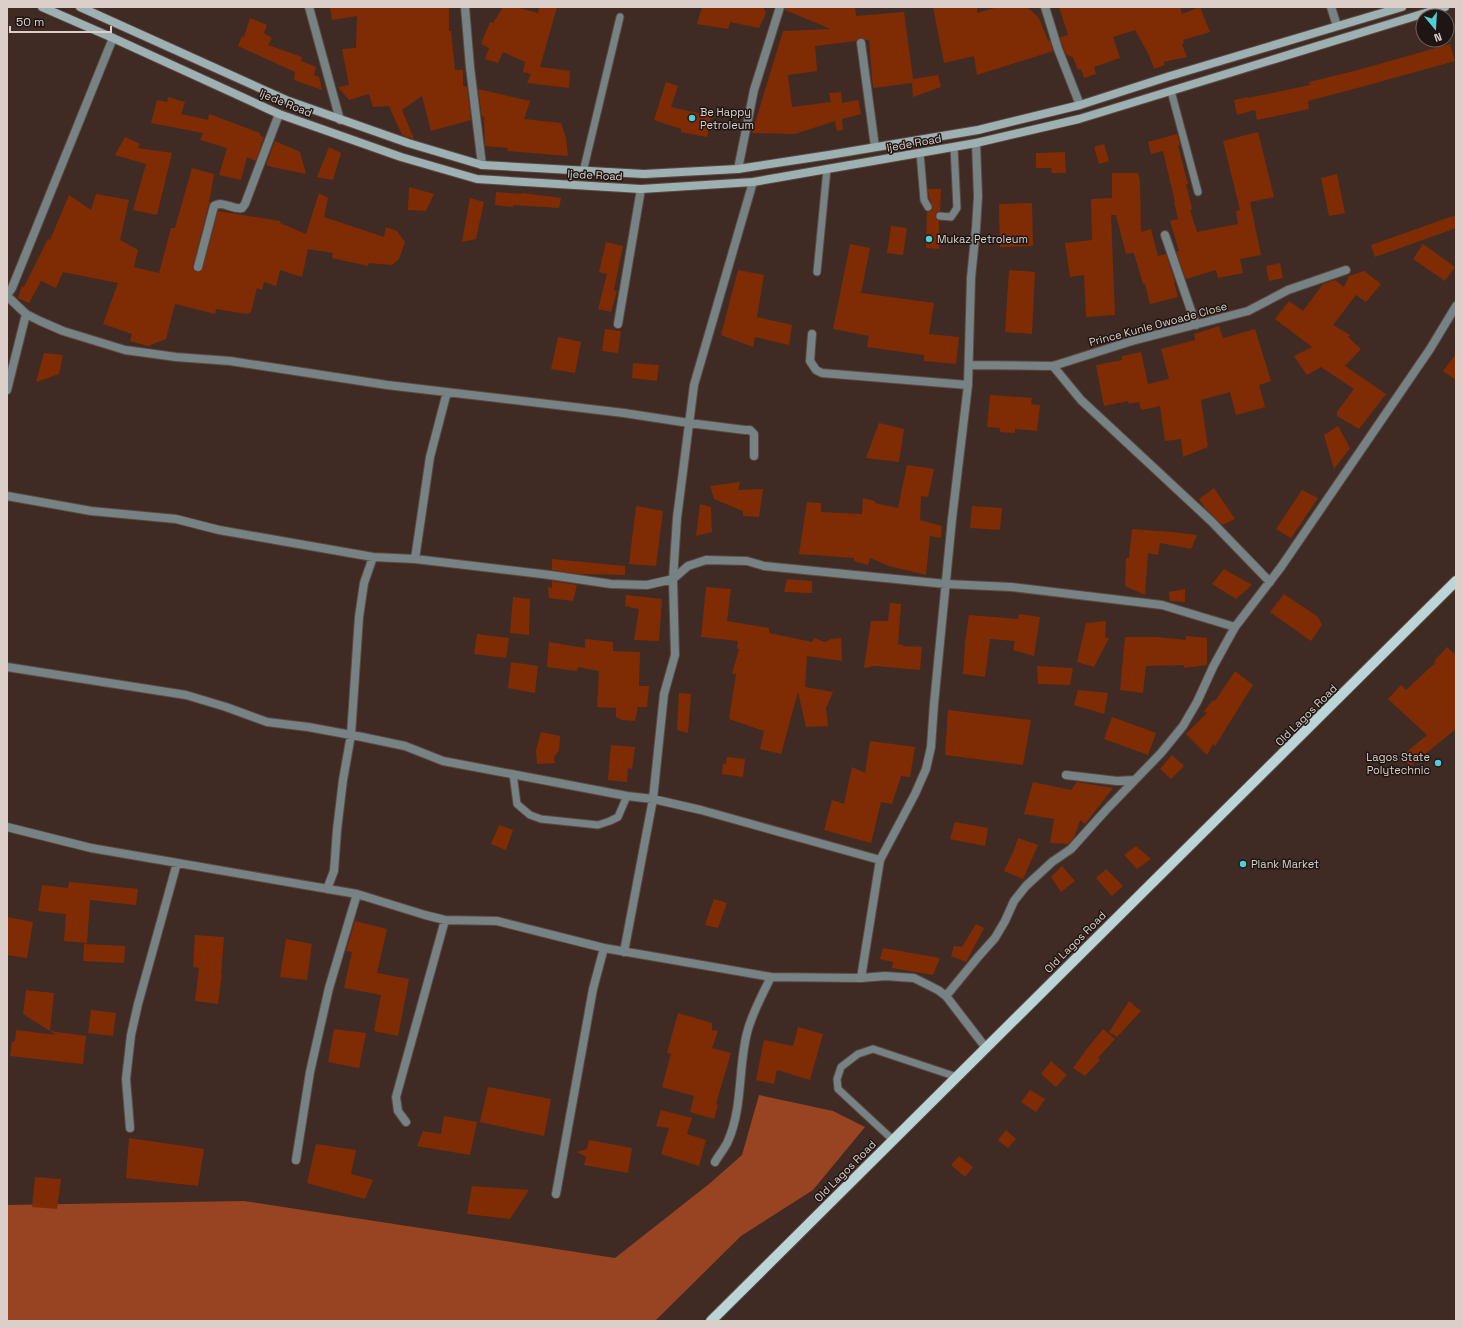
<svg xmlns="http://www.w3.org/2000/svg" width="1463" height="1328" viewBox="0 0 1463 1328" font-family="'Space Grotesk',sans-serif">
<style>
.forest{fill:#984321}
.building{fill:#7f2c05}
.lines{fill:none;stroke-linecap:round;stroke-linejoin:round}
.lane-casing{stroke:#5b4942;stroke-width:9}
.street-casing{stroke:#5b4942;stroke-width:10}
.secondary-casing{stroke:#5b4942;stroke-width:10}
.primary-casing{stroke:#5b4942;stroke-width:12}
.lane{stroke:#768283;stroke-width:7}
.street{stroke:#768283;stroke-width:8}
.secondary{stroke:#9db0b2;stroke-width:8}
.primary{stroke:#bbd4d6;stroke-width:10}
.poi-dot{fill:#52ccd5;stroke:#1f1613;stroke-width:1.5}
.labels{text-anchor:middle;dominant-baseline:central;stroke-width:3;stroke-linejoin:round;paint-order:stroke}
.street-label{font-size:11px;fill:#dccfca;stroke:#1f1613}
.poi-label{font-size:11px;fill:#dccfca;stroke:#1f1613;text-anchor:start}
</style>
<rect width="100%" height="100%" fill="#3f2b24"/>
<!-- forest -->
<path class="forest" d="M759 1095 833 1111 865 1127 813 1190 741 1236 655 1321H7V1205L244 1201 615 1258 709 1184 742 1155Z"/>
<!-- building -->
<path class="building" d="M330 7H449V31H451L455 70H463V86L467 87 471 120 431 131 422 96 402 110 414 139 402 135 389 106 373 107 369 94 349 100 338 87 349 85 342 49 356 48 357 16 332 20Z
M503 7H515L538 13 539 7H557L540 67 570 71 569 88 527 83 531 74 523 72 525 62 503 52 498 63 485 59 489 48 481 44 490 22 493 23Z
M702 7H763L766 13 759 28 730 22 728 29 697 24Z
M785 7H855L856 16 904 12 913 79 938 75 941 87 913 97 912 83 873 88 869 40H866L861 38 856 41 815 46 817 71 788 75 792 107 831 102 829 93 841 92 842 103 858 100 861 114 842 119 843 130 837 131 835 121 795 134 752 133 783 31 831 29 785 10Z
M933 7H977V13L998 7H1027L1039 18 1048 41 1050 40 1053 51 977 75 974 56 944 63Z
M1059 7H1180L1182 14 1200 7 1210 32 1183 40 1184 43 1182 44 1187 57 1163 62 1165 65 1154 69 1149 55 1135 30 1113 37 1120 58 1094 67 1096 74 1084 78 1081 69 1078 70 1073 57 1066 55 1063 47 1060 37 1068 35Z
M250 18 267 25 264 33 272 38 268 45 302 57 301 61 316 67 314 75 319 77 322 90 294 80 295 72 238 46 242 36 244 37Z
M1450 44 1455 61 1361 87 1308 101 1309 109 1257 120 1255 110 1237 115 1234 100 1248 97V98L1310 85 1309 82 1358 70Z
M666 82 678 86 671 107 711 116 707 137 681 132V129L654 120Z
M478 89 530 101 524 119 561 123 566 138 568 156 507 151 508 148 485 146 484 116 482 117Z
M168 97 185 102 181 114 208 120 209 114 260 133V136L264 137 256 161 247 157 241 180 219 175 227 148 200 140 203 133 151 123 157 100 167 102Z
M1258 132 1274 197 1250 202 1261 255 1240 259 1243 273 1218 278 1216 270 1186 279 1176 252 1179 251 1170 221 1178 219 1174 202H1175L1163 151 1151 154 1148 142 1177 134 1180 145 1178 146 1188 184H1186L1192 209 1190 210 1197 232 1238 224 1236 211 1240 210 1223 141Z
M125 137 140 144 138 148 172 153 157 215 133 210 146 164 115 155Z
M275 141 300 152 306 174 272 167 266 165Z
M1104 144 1109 161 1099 164 1094 147Z
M329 147 341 153 333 180 317 177Z
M1065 152 1066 173H1052L1051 168H1036V153Z
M192 168 214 174 209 203 193 266V269L196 272H200L203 268 218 211 280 221V223L306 234 319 193 328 198 324 217 384 237 386 227 397 231 405 242 399 259 392 265 369 263 368 266 332 258 333 253 308 249 302 277 280 270 276 286 264 282 262 290 257 288 251 312 246 314 216 309 215 314 175 304 166 339 148 346 130 341 132 334 103 324 118 283 63 272 56 288 41 281 29 303 18 298 22 286 24 287 48 239 50 240 69 195 91 210 96 194 129 200 120 240 138 250 134 267 159 273 171 228H175Z
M1112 173H1138L1140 182 1141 232 1151 229 1158 256 1166 254 1175 282H1174L1178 297 1150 304 1145 284H1143L1134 253 1126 254 1116 215H1111L1115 315 1086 317 1084 275 1070 277 1065 243 1092 240 1091 199 1112 198Z
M1337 174 1345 213 1329 216 1321 178Z
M409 187 434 194 426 211 408 210Z
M928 189H941L940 211 936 213 935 216 937 220 939 221V249L926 248 927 212 931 211 933 207 929 198Z
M496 192 522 194V193L561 198 559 208 513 205V207L495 205Z
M470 198 484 202 476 239 462 242Z
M1032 203 1033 246 1000 247 999 204Z
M1456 215V228L1375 257 1371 245Z
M891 226 907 228 903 255 887 253Z
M606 242 623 246 614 290 617 291 611 312 598 309 607 274 599 272Z
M850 244 870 248 861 293 934 303 929 334 959 337 956 364 924 361V355L867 347 869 336 833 329Z
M1423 244 1455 267 1445 281 1413 259Z
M1280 263 1283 278 1269 281 1266 266Z
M738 270 764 275 757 317 792 325 789 345 755 337 753 347 721 335Z
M1009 270 1035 272 1032 334 1005 332Z
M1364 271 1381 284 1366 302 1356 295 1333 325 1350 335 1348 337 1361 349 1345 366 1386 394 1359 429 1337 416V412L1354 389 1321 367 1307 375 1294 356 1312 347 1275 319 1289 301 1303 311 1323 284 1335 280 1344 287 1349 276Z
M1219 326 1223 338 1255 329 1271 381 1259 385 1265 407 1236 415 1230 392 1201 400 1208 447 1183 457 1181 439 1165 441 1160 406 1141 410 1139 402 1129 404 1128 401 1104 406 1096 365 1122 360V356L1141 352 1148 384 1169 379 1161 349 1195 340 1194 334Z
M605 329 621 331 618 353 602 351Z
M558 337 581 342 575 373 551 369Z
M44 353 63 355 59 374 36 382Z
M1456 354V380L1443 371Z
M633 363 659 365 657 381 632 378Z
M990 395 1032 398 1031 404 1040 405 1037 431 1015 429V433L1000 432V428L987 427Z
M879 423 904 429 899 462 866 458Z
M1338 426 1350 448 1334 469 1324 435Z
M907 465 934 469 928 497 921 496 920 520 942 526 941 538 930 536 926 575 889 566 870 558 868 565 854 561V558L799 554 807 502 821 503V512L862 514 863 498 875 501V503L898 508Z
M740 482 738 490 763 489 759 517 743 516V511L714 499 710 486Z
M1214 488 1235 519 1222 525 1205 508 1199 499Z
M1302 490 1318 498 1291 538 1276 529Z
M700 504 711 507 712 532 696 536Z
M636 506 663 511 656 566 629 564Z
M972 506 1002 508 1000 530 970 528Z
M1132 529 1171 532 1197 535 1191 549 1160 543 1158 555 1148 553 1145 595 1125 586 1126 558H1129Z
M552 559 625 566V575L580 574 552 570Z
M1224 569 1252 585 1236 599 1212 584Z
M787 579 812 581V593L784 592Z
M552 581 577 585 573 601 549 598 548 587 552 588Z
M706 587 731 589 727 621 769 628V633L812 642 814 638 825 642 831 639 841 638 842 661 807 656 805 687 833 692 826 708 828 726 806 727 798 692 781 754 760 749 764 731 729 719 736 674H732L739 649H737L738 641 701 637Z
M1185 589V602L1170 601 1169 592Z
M1284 594 1318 617 1322 625 1311 641 1270 612Z
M626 595 662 599 659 641 634 640 639 609 625 606Z
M513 597 530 599 529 635 510 633Z
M890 603 901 604 898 644 903 645V646L922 647 920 670 875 666 864 668 871 621H888Z
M1019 614 1040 617 1034 656 1013 650 1015 641 990 639 985 677 963 674 965 642 969 615 1018 619Z
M1106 621 1105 638H1109L1094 667 1077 662 1086 623Z
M477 634 509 638 506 658 474 654Z
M1186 636 1207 638V665L1184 668V665L1146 666 1143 693 1120 690 1125 637H1157L1186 640Z
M585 639 613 642V651L640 652 639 686H649L647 707H638L635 721 622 720 616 717V708L597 707 599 671 578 667 577 671 547 667 549 642 585 648Z
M1447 647 1456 655V729L1410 766 1402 756 1427 735 1388 699 1401 685 1406 690 1436 662 1434 661Z
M511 662 538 666 535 693 508 688Z
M1037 666 1073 668 1070 685 1038 684Z
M1235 671 1253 685 1215 746 1213 744 1207 755 1186 734 1207 713 1204 711 1213 700 1215 701Z
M1078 690 1108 693 1104 714 1074 705Z
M679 693 691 694 688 733 677 730Z
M948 710 1031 720 1023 765 945 755Z
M1112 717 1156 733 1148 755 1104 739Z
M541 732 560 736 559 750 554 758 555 763 537 764 536 750Z
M870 741 915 747 910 777 901 776 892 804 881 802 871 843 824 830 832 800 844 804 852 767 865 773Z
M611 745 635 747 632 769 628 768 627 782 608 780Z
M1172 755 1184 766 1171 779 1160 769Z
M727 757 745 759 743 777 722 774 723 764H726Z
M1033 782 1071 790 1077 782 1113 788 1085 824 1080 820 1074 838 1068 844 1050 843 1054 819 1024 814Z
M955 822 988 828 985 846 950 839Z
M499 825 513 830 506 850 491 844Z
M1018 838 1038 845 1023 879 1004 871 1014 850Z
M1136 846 1151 859 1137 869 1124 855Z
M1062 866 1075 881 1061 892 1051 877Z
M1106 869 1123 886 1112 896 1096 878Z
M69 882 138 889 136 905 90 900 87 943 64 941 66 914 38 911 42 885 68 888Z
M714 899 727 903 718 928 705 925Z
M7 917 33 922 27 958 7 955Z
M355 921 387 929 377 973 409 979 398 1036 374 1031 381 995 344 988 352 952 346 951Z
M976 924 984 928 966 962 951 956 954 946 962 947Z
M195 935 224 937 221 974H222L218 1004 195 1001 199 968 193 967Z
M286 939 312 944 307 980 280 977Z
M84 944 125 946 124 963 83 961Z
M883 948 940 958 933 975 892 968 893 962 880 959Z
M26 990 54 993 50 1031 23 1014Z
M1129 1001 1141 1011 1117 1037 1109 1032Z
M91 1010 116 1013 113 1036 88 1033Z
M678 1013 712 1023V1030L718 1031 712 1048 731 1053 716 1104 718 1105 714 1119 690 1112 694 1096 662 1087 671 1054 667 1053Z
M798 1027 823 1034 810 1080 777 1070 774 1084 756 1080 764 1040 793 1046Z
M334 1029 366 1033 359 1068 328 1062Z
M1103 1029 1115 1039 1098 1058 1100 1060 1085 1076 1073 1068 1086 1050Z
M16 1030 56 1035 50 1031 86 1036 83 1064 10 1056 12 1042 15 1041Z
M1051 1061 1067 1075 1056 1087 1041 1074Z
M488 1087 551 1099 544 1136 480 1122Z
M1030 1090 1045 1099 1036 1112 1021 1102Z
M661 1110 692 1118 687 1134 706 1140 699 1166 661 1154 669 1128 656 1126Z
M444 1116 477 1122 470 1155 417 1146 423 1131 441 1134Z
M1006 1130 1016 1139 1008 1148 998 1140Z
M129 1138 204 1149 198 1186 126 1178Z
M589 1140 632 1148 628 1173 584 1165 586 1157 577 1152 587 1149Z
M316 1144 356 1150 351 1174 373 1180 365 1199 307 1183Z
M959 1156 973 1167 965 1177 951 1165Z
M35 1177 61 1179 57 1209 32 1207Z
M472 1186 529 1190 510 1219 467 1214Z"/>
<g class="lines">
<!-- lane casing -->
<g class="lane-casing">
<path id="lane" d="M1171 91 1198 192
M920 153 924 200 928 207
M583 172 620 17
M940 216 951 217 957 208 954 147
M817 272 827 169
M513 774 517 804 530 815 541 819 598 825 610 821 618 817 627 796
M893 1140 838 1089 837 1079 841 1067 858 1054 873 1049 957 1077"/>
</g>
<!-- street casing -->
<g class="street-casing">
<path id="street" d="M309 7 340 120
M465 7 470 67 482 165
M1045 7 1058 49 1080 105
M1331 7 1337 26
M861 43 875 147
M738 169 754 90 780 7
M1165 235 1196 325
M198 267 214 206C223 200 232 210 242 208L245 204 279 114
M7 295 12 288 113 38
M7 296 26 314 40 321 63 331 125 350 176 357 230 361 387 385 624 413 689 423 745 430H750L754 434V456
M618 324 641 189
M812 334 810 361 816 370 822 373 968 385
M969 365 1053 366 1132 341 1248 311 1288 290 1346 270
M1053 366 1081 400 1211 521 1270 582
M7 390 26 314
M7 496 91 511 176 519 219 530 373 557 415 559 550 575 611 584 647 585 673 579 688 566 706 560 747 561 764 566 946 584 1011 587 1162 605 1235 627
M415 559 430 457 447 392
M7 667 186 695 226 707 267 722 308 727 362 737 405 746 443 761 627 796 653 799 701 810 880 860
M1066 775 1117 781 1134 780
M7 827 91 848 357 894 425 915 445 920 497 921 604 948 771 977 861 978 885 976 914 978 938 990 946 996 986 1048
M327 889 334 871 337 830 343 780 351 735 359 617 364 583 373 557
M624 952 653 799 664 694 675 655 673 579 677 518 694 385 753 182
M861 978 880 860 915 794 926 769 931 747 934 704 952 519 968 385 971 278 976 228 978 196 976 143
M946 996 978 957 995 938 1005 921 1014 901 1026 886 1052 862 1071 849 1106 810 1161 753 1183 726 1197 702 1214 665 1235 627 1281 567 1430 349 1456 306
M406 1122 398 1111 396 1097 445 920
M130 1128 126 1079 131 1035 138 1004 177 863
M296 1160 310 1072 329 988 357 894
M715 1162C719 1155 725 1148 728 1141 743 1107 738 1068 747 1033 752 1013 762 995 771 977
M556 1194 593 989 604 948"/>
</g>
<!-- secondary casing -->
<g class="secondary-casing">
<path id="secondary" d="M42 7 113 38 279 114 401 157 477 179 641 189 753 182 976 143 1079 119 1445 7
M80 7 286 100 408 143 482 165 644 174 738 169 829 155 978 130 1080 105 1170 76 1402 7"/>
</g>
<!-- primary casing -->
<g class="primary-casing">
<path id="primary" d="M711 1321 1456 581"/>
</g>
<!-- lane -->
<use href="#lane" class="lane"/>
<!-- street -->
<use href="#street" class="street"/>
<!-- secondary -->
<use href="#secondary" class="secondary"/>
<!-- primary -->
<use href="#primary" class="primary"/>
</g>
<!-- markers -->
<g class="poi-dot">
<circle cx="692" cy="118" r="4"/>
<circle cx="929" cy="239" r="4"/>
<circle cx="1438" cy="763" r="4"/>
<circle cx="1243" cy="864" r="4"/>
</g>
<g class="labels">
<!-- street labels -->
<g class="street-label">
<text transform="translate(286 103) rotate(22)">Ijede Road</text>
<text transform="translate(914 143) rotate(-10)">Ijede Road</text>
<text transform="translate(595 175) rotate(3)">Ijede Road</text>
<text transform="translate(1158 324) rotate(-15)">Prince Kunle Owoade Close</text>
<text transform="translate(1306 715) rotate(-45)">Old Lagos Road</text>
<text transform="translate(1075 942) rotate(-45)">Old Lagos Road</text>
<text transform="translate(845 1171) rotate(-45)">Old Lagos Road</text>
</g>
<!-- poi labels -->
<g class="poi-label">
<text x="700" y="112">Be Happy<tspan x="700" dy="13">Petroleum</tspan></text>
<text x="937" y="239">Mukaz Petroleum</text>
<text x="1430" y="757" text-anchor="end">Lagos State<tspan x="1430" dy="13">Polytechnic</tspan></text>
<text x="1251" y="864">Plank Market</text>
</g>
</g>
<!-- border -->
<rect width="1463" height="1328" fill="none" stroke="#dccfca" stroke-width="16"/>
<!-- north arrow -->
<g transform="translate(1435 28) rotate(162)"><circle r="19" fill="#1f1613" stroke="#6b605c"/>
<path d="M0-3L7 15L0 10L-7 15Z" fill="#52ccd5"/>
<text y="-6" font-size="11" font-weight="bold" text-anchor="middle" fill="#dccfca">N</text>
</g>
<!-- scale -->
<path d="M10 26v6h101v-6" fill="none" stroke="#dccfca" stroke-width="2"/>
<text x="16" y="26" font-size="12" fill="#dccfca" stroke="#1f1613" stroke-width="3" paint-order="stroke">50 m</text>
</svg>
